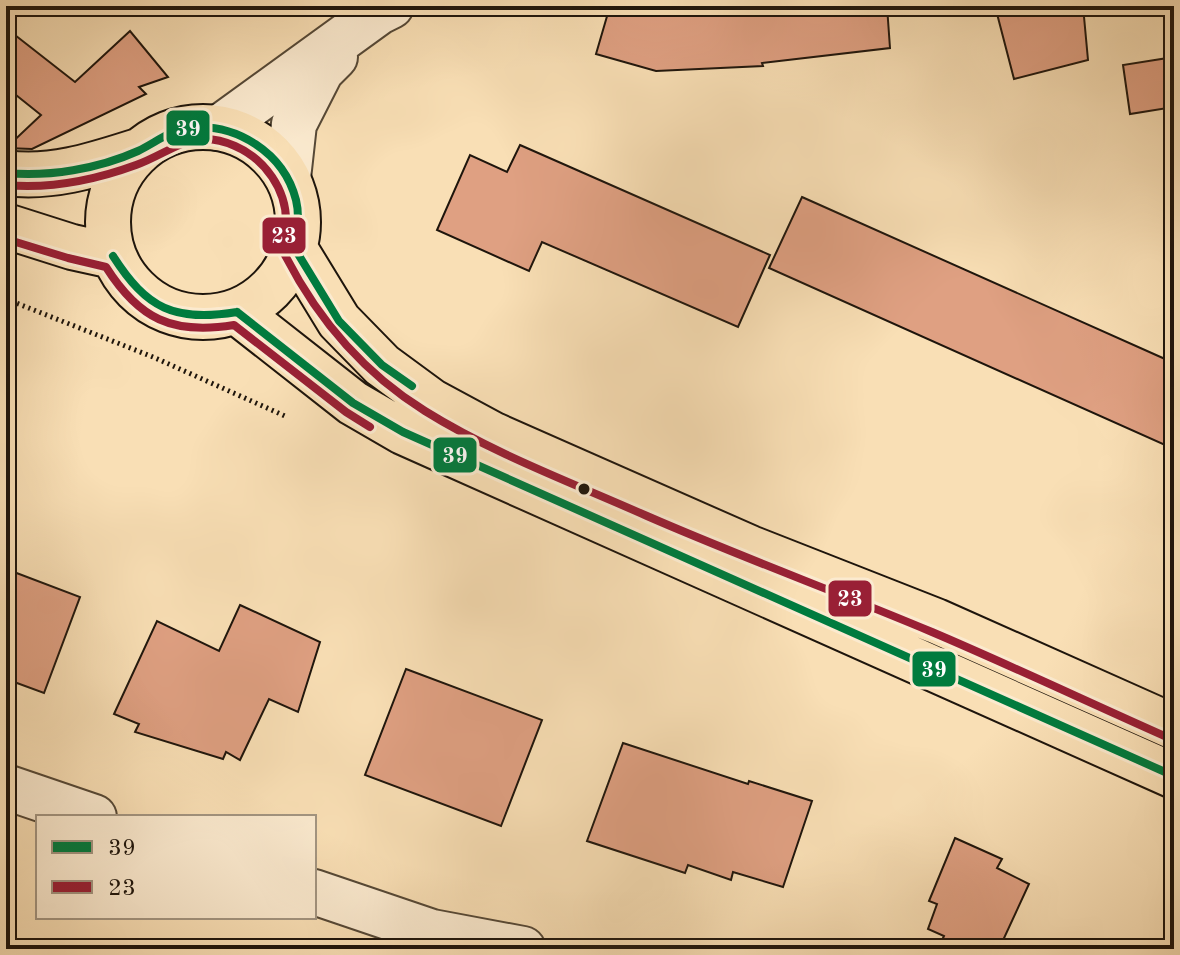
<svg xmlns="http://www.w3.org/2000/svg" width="1180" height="955" viewBox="0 0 1180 955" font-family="'Old Standard TT',serif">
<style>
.building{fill:#dfa082;stroke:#1e150c;stroke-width:2}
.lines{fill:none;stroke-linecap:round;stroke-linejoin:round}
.street-casing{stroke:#554836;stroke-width:48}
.primary-casing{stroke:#1e150c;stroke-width:48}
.path{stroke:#1e150c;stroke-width:5;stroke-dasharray:2 4;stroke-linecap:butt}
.street{stroke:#fbeacf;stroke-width:44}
.primary{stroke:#f9dfb5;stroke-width:44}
.bus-1-casing{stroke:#fbeacf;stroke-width:14}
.bus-2-casing{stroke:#fbeacf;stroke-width:14}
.bus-1{stroke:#007b3e;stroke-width:8}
.bus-2{stroke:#992035;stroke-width:8}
.bus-dot{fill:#1e150c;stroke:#fbeacf;stroke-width:3}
.line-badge{stroke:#fbeacf;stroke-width:3}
.badge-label{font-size:22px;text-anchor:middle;font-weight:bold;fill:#fff}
</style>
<rect width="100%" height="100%" fill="#f9dfb5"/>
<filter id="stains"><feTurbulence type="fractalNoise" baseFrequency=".0025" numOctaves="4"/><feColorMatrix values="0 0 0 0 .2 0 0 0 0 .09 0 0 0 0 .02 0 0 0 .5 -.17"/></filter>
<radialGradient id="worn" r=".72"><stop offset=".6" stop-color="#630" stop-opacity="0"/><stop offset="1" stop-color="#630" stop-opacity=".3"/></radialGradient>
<!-- building -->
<path class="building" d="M610 6H887L890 48 762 63 763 66 656 71 596 54Z
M995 6H1083L1088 60 1014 79Z
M6 28 75 82 130 31 168 77 139 87 146 94 32 149 6 148 41 115 6 87Z
M1174 57V107L1130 114 1123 65Z
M520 145 770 255 738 327 542 242 529 271 437 230 470 155 507 172Z
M802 197 1174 363V449L769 268Z
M6 569 80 597 44 693 6 679Z
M240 605 320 642 298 712 269 699 240 760 226 752 223 759 135 732 139 724 114 714 157 621 219 651Z
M406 669 542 720 501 826 365 775Z
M623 743 748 784 749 781 812 801 783 887 733 872 731 880 688 865 685 873 587 841Z
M955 838 1002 859 997 868 1029 884 999 949H938L944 936 928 929 937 904 929 901Z"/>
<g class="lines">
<!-- street casing -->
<g class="street-casing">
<path id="street" d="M219 128 379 12 391 6
M288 178 294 124 321 71 335 57
M6 787 94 817
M314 892 432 932 523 949"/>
</g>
<!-- primary casing -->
<g class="primary-casing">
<path id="primary" d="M108 222a95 95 0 1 1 190 0a95 95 0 1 1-190 0Z
M6 173C53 179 94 165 138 151
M6 226 72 247 113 256
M295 249 339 321 382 365 431 401 494 435 750 548 936 621 1174 727
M237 312 353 403 403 432 1174 776"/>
</g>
<!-- path -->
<path class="path" d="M6 299 153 357 285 416"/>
<!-- street -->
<use href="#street" class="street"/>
<!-- primary -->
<use href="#primary" class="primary"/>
<!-- bus-1 casing -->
<g class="bus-1-casing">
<path id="bus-1" d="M6 173C49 177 98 169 138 151 155 143 170 130 188 128 236 122 284 153 296 200 300 216 297 233 295 249
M295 249 339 321 382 365 412 386
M113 256C147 309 174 322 237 312
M237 312 353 403 403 432 1174 776"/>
</g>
<!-- bus-2 casing -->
<g class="bus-2-casing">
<path id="bus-2" d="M6 185C50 189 95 180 136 165 174 151 192 127 235 146 265 159 287 190 286 223 285 234 280 247 286 257 319 321 364 373 425 411 494 454 573 483 647 516 741 557 837 592 932 632 1012 666 1090 703 1169 738
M6 239 68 258 106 267C139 319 172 335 234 325L346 412 370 427"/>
</g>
<!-- bus-1 -->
<use href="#bus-1" class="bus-1"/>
<!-- bus-2 -->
<use href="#bus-2" class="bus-2"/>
</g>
<!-- markers -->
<circle class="bus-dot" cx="584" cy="489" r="7"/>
<g class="line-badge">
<rect x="165" y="109" width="46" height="38" rx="8" fill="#007b3e"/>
<rect x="261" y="216" width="46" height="39" rx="8" fill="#992035"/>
<rect x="432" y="436" width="46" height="38" rx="8" fill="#007b3e"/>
<rect x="827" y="579" width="46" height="39" rx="8" fill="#992035"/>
<rect x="911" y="650" width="46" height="38" rx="8" fill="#007b3e"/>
</g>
<g class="badge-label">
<text x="188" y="136">39</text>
<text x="284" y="243">23</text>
<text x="455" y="463">39</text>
<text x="850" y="606">23</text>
<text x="934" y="677">39</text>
</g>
<!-- margin -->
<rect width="1180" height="955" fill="none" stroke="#f9dfb5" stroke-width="32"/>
<rect x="8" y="8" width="1164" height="939" fill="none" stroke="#1e150c" stroke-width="4"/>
<rect x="16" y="16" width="1148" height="923" fill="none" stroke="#1e150c" stroke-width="2"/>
<!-- legend -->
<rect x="36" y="815" width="280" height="104" fill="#fbeacf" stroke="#a39581" stroke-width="2"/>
<rect x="52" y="841" width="40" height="12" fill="#007b3e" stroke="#a39581" stroke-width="2"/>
<text x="108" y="855" font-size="24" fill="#1e150c">39</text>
<rect x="52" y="881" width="40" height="12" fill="#992035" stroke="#a39581" stroke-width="2"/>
<text x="108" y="895" font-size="24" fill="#1e150c">23</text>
<rect width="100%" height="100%" filter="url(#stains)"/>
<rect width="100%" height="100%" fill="url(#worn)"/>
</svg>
